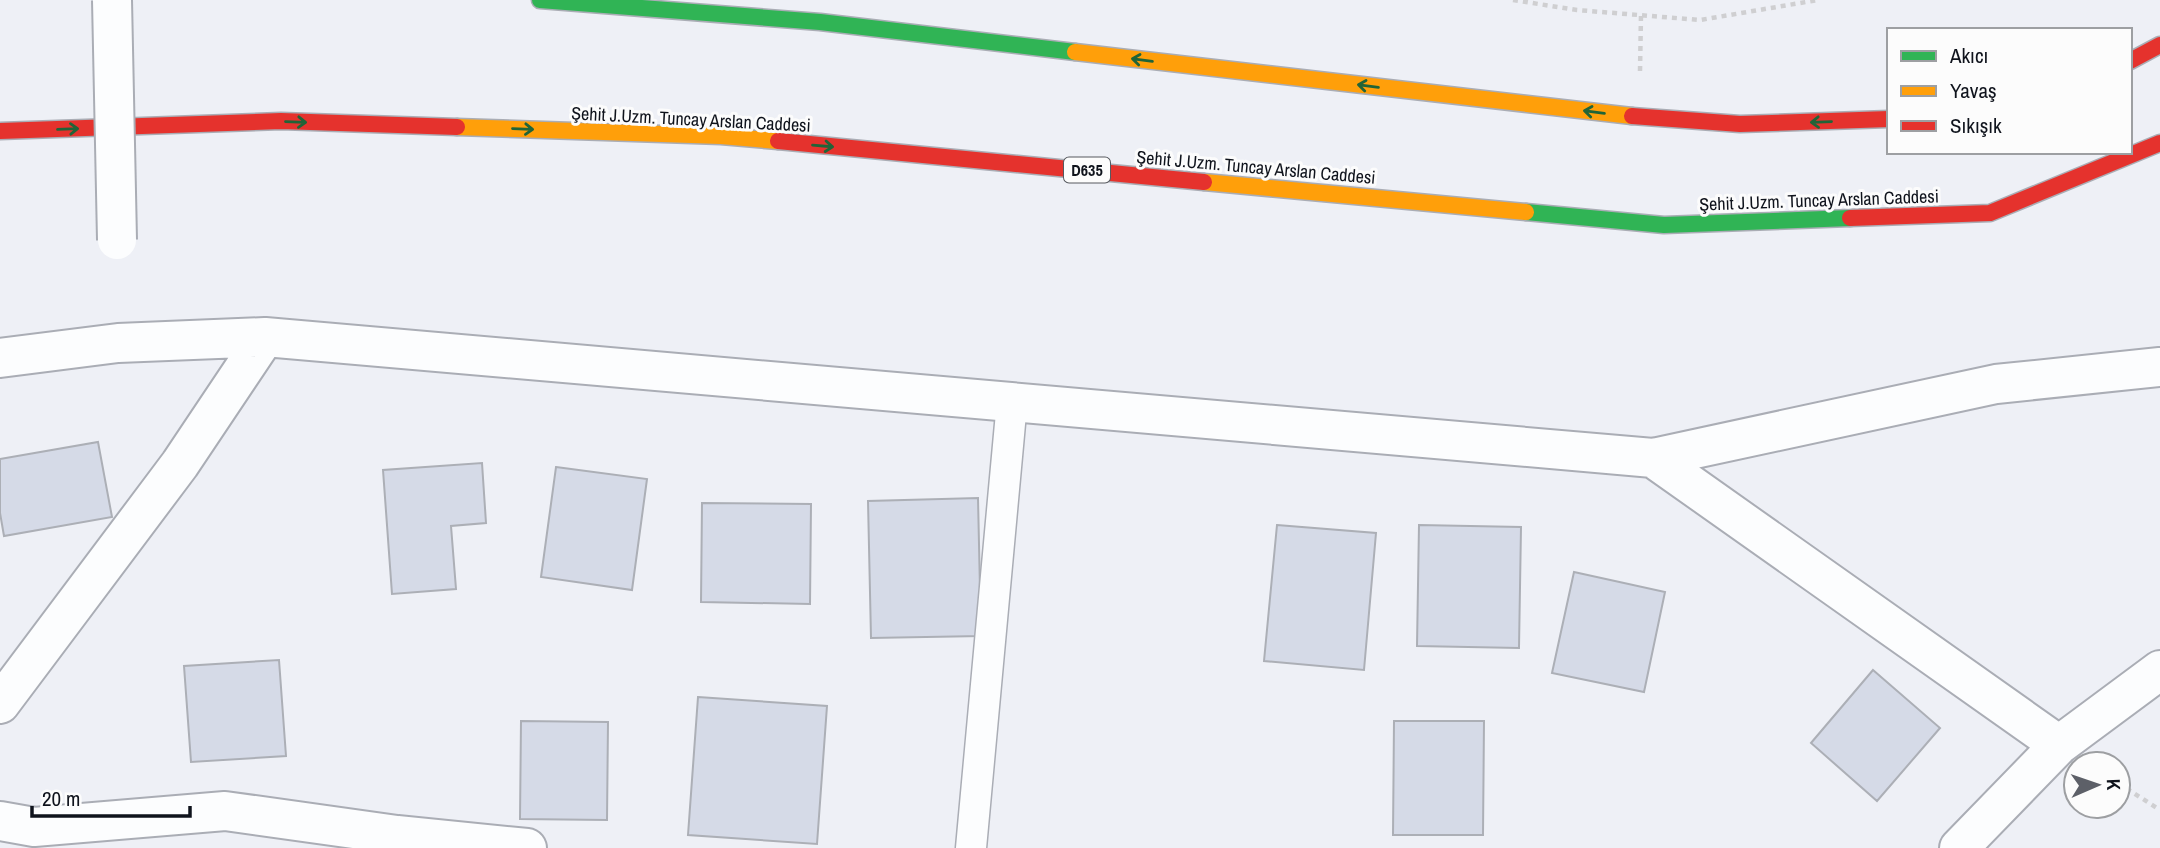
<svg xmlns="http://www.w3.org/2000/svg" width="2160" height="848" viewBox="0 0 2160 848" font-family="'Archivo Narrow',sans-serif">
<style>
.building{fill:#d5dae7;stroke:#acafb6;stroke-width:2}
.lines{fill:none;stroke-linecap:round;stroke-linejoin:round}
.lane-casing{stroke:#aaadb5;stroke-width:33}
.street-casing{stroke:#aaadb5;stroke-width:42}
.fast-casing{stroke:#aaadb5;stroke-width:19}
.slow-casing{stroke:#aaadb5;stroke-width:19}
.jam-casing{stroke:#aaadb5;stroke-width:19}
.path{stroke:#cfcfd1;stroke-width:4.5;stroke-dasharray:5 5;stroke-linecap:butt}
.lane{stroke:#fcfdfe;stroke-width:30}
.street{stroke:#fcfdfe;stroke-width:38}
.fast{stroke:#30b455;stroke-width:16}
.slow{stroke:#ff9f0a;stroke-width:16}
.jam{stroke:#e5322d;stroke-width:16}
.street-bridge-casing{stroke:#aaadb5;stroke-width:42;stroke-linecap:butt}
.street-bridge{stroke:#fcfdfe;stroke-width:38}
.oneway{stroke:#206438}
.labels{text-anchor:middle;dominant-baseline:central;stroke-width:6;stroke-linejoin:round;paint-order:stroke}
.shield{fill:#fcfcfc;stroke:#56595f;stroke-width:2}
.shield-label{font-size:16px;font-weight:bold;fill:#0f131c}
.street-label{font-size:18px;fill:#0f131c;stroke:#fcfcfc}
</style>
<rect width="100%" height="100%" fill="#eef0f6"/>
<!-- building -->
<path class="building" d="M98 442 112 517 4 536 0 513V459Z
M482 463 486 523 451 526 456 589 392 594 383 470Z
M556 467 647 479 632 590 541 577Z
M978 498 981 636 871 638 868 501Z
M702 503 811 504 810 604 701 602Z
M1277 525 1376 533 1364 670 1264 661Z
M1419 525 1521 527 1519 648 1417 646Z
M1574 572 1665 592 1644 692 1552 673Z
M279 660 286 756 191 762 184 666Z
M1873 670 1940 728 1877 801 1811 743Z
M698 697 827 706 817 844 688 835Z
M521 721 608 722 607 820 520 819Z
M1394 721H1484L1483 835H1393Z"/>
<g class="lines">
<!-- lane casing -->
<g class="lane-casing">
<path id="lane" d="M971 848 1012 402"/>
</g>
<!-- street casing -->
<g class="street-casing">
<path id="street" d="M0 358 118 343 265 337 1653 458 1996 384 2160 367
M1653 458 2059 745
M0 704 180 464 265 337
M0 821 34 827 225 811 397 835 527 848
M1959 848 2059 745 2160 670"/>
</g>
<!-- fast casing -->
<g class="fast-casing">
<path id="fast" d="M540 0 820 22 1075 52
M1526 212 1664 225 1850 218"/>
</g>
<!-- slow casing -->
<g class="slow-casing">
<path id="slow" d="M1075 52 1632 116
M457 127 721 136 778 141
M1204 182 1526 212"/>
</g>
<!-- jam casing -->
<g class="jam-casing">
<path id="jam" d="M2130 61 2160 45
M1632 116 1740 124 1889 119
M0 131 281 121 457 127
M778 141 1204 182
M1850 218 1990 213 2160 143"/>
</g>
<!-- path -->
<path class="path" d="M1513 0 1577 10 1700 20 1818 0
M1640 71 1641 15
M2118 783 2160 810"/>
<!-- lane -->
<use href="#lane" class="lane"/>
<!-- street -->
<use href="#street" class="street"/>
<!-- fast -->
<use href="#fast" class="fast"/>
<!-- slow -->
<use href="#slow" class="slow"/>
<!-- jam -->
<use href="#jam" class="jam"/>
<!-- street-bridge casing -->
<g class="street-bridge-casing">
<path id="street-bridge" d="M112 0 117 240"/>
</g>
<!-- street-bridge -->
<use href="#street-bridge" class="street-bridge"/>
</g>
<!-- one-way arrows -->
<defs><path id="oneway-shaft" d="M-6 0H5M1.5-3L5.5 0L1.5 3" fill="none" stroke-width="1.6" stroke-linecap="round" stroke-linejoin="round" transform="scale(1.75)"/></defs>
<g class="oneway">
<use href="#oneway-shaft" transform="translate(1142 60) rotate(-173)"/>
<use href="#oneway-shaft" transform="translate(1368 86) rotate(-173)"/>
<use href="#oneway-shaft" transform="translate(1594 112) rotate(-173)"/>
<use href="#oneway-shaft" transform="translate(296 122) rotate(2)"/>
<use href="#oneway-shaft" transform="translate(1821 122) rotate(178)"/>
<use href="#oneway-shaft" transform="translate(68 129) rotate(-2)"/>
<use href="#oneway-shaft" transform="translate(523 129) rotate(2)"/>
<use href="#oneway-shaft" transform="translate(823 146) rotate(5)"/>
</g>
<g class="labels">
<!-- shield labels -->
<rect class="shield" x="1064" y="157.5" width="46" height="25" rx="5"/>
<g class="shield-label">
<text x="1087" y="170">D635</text>
</g>
<!-- street labels -->
<g class="street-label">
<text transform="translate(691 119) rotate(3)">Şehit J.Uzm. Tuncay Arslan Caddesi</text>
<text transform="translate(1256 167) rotate(5)">Şehit J.Uzm. Tuncay Arslan Caddesi</text>
<text transform="translate(1819 200) rotate(-2)">Şehit J.Uzm. Tuncay Arslan Caddesi</text>
</g>
</g>
<!-- legend -->
<rect x="1887" y="28" width="245" height="126" fill="#fcfcfc" stroke="#9d9fa2" stroke-width="2"/>
<rect x="1901" y="51" width="35" height="10" fill="#30b455" stroke="#9d9fa2" stroke-width="2"/>
<text x="1950" y="63" font-size="21" fill="#0f131c">Akıcı</text>
<rect x="1901" y="86" width="35" height="10" fill="#ff9f0a" stroke="#9d9fa2" stroke-width="2"/>
<text x="1950" y="98" font-size="21" fill="#0f131c">Yavaş</text>
<rect x="1901" y="121" width="35" height="10" fill="#e5322d" stroke="#9d9fa2" stroke-width="2"/>
<text x="1950" y="133" font-size="21" fill="#0f131c">Sıkışık</text>
<!-- north arrow -->
<g transform="translate(2097 785) rotate(88)"><circle r="33" fill="#fcfcfc" stroke="#9d9fa2" stroke-width="2"/>
<path d="M0-5L12 26L0 18L-12 26Z" fill="#5d6068"/>
<text y="-10" font-size="19" font-weight="bold" text-anchor="middle" fill="#0f131c">K</text>
</g>
<!-- scale -->
<path d="M32 806v10h158v-10" fill="none" stroke="#0f131c" stroke-width="3.5"/>
<text x="42" y="806" font-size="21" fill="#0f131c" stroke="#fcfcfc" stroke-width="5" paint-order="stroke">20 m</text>
</svg>
